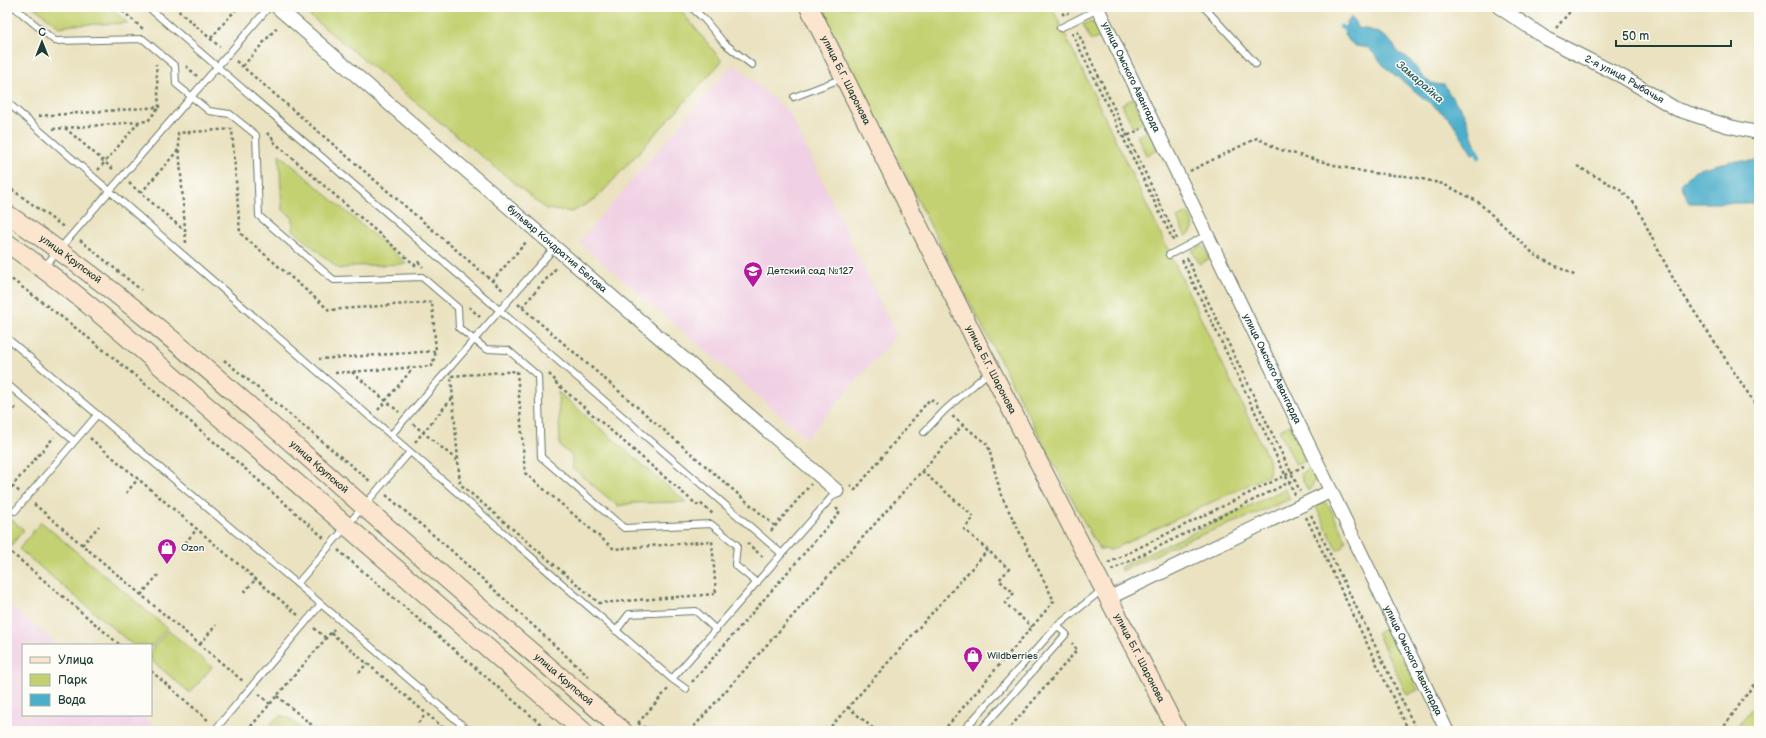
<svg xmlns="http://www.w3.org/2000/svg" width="1766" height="738" viewBox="0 0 1766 738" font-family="'Balsamiq Sans',sans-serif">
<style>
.built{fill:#f0d0e4}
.green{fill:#c4d172;stroke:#728753}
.water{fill:#4baecb;stroke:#357680}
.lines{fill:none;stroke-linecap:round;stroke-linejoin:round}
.stream{stroke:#4baecb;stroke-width:4.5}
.lane-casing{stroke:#667765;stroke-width:8}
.street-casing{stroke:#667765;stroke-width:15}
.secondary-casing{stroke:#667765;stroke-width:20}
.path{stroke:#667765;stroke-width:2.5;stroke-dasharray:3 3;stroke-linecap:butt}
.lane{stroke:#fff;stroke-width:6}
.street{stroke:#fff;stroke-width:13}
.secondary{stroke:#fbe5cf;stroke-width:18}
.labels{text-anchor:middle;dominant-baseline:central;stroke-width:3;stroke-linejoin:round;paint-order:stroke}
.street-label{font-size:10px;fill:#1f3d34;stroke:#fdfcf7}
.poi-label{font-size:10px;fill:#1f3d34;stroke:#fdfcf7;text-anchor:start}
.water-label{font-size:11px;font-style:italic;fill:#2c5f61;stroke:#fdfcf7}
</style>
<rect width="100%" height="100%" fill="#fdfcf7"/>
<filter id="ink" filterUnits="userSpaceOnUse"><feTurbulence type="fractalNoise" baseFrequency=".025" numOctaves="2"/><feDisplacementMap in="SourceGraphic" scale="8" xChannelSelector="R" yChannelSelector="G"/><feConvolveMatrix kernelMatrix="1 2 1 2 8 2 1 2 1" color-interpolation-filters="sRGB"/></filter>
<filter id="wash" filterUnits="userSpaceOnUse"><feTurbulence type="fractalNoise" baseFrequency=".012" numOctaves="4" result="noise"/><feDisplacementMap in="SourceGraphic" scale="16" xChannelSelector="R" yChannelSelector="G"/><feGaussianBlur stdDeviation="0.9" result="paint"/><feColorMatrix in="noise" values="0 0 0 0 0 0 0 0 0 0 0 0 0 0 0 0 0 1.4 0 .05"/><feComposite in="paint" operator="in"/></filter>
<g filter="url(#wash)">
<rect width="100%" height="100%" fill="#eae2c0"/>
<!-- built -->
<path class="built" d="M733 64 789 112 896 335 807 438 579 242Z
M7 603 58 645H23V715H141L160 731H7Z"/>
<!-- green -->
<path class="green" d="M34 7H109L128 23 73 25 59 27Z
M299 7H678L722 61 597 198 572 212 546 209Z
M820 7H1052L1270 463 1269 475 1111 550 1100 549 1093 539 955 274Z
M1091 22 1097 25 1103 36 1091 41 1083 24Z
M1133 99 1144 122 1133 128 1122 104Z
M1148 131 1158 150 1146 155 1137 136Z
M279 154 407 264 354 266 339 269 293 230V218L282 209Z
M1188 213 1193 224V230L1186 237 1177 218Z
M1203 245 1210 259 1199 264 1192 250Z
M558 392 686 502 633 503 618 506 572 468V456L560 446Z
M1290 425 1307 460 1296 465 1279 430Z
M1311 468C1316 479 1316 482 1308 491L1300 474Z
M1285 489 1290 499 1246 518 1184 541 1122 571 1120 567Z
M1321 502H1325L1329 506 1346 540 1342 548 1337 550 1315 505Z
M7 516 24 530 7 550Z
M41 522 167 628 151 647V645H133L19 549Z
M1388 627 1418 690 1407 695 1377 633Z
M168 630 212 667 190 693 151 660V650Z
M1759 698V731H1735L1738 727Z
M282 716 289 718 304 731H265L275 719Z"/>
<!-- water -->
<path class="water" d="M1351 17 1355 22 1357 28C1373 28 1392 37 1398 53 1401 54 1406 56 1409 59 1423 74 1421 84 1445 85L1448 92 1464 113 1478 152 1472 154 1451 120 1386 68 1369 48 1355 46 1348 40 1344 34 1346 25Z
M1730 161H1759V203H1689L1681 184 1695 170Z"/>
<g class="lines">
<!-- stream -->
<path class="stream" d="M1341 27 1350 32
M1475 147 1479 157"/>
</g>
</g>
<g filter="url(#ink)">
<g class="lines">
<!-- lane casing -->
<g class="lane-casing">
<path id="lane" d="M14 7 55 41 143 39 175 66 176 84 209 111 230 114 256 135 259 216 334 280 422 277 458 308 459 328 486 349 508 350 538 376 541 457 624 528 711 524 737 545 735 565 757 583
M148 7 782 554
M691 7 704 19 724 43 752 65
M1204 7 1256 64
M1060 28 1098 9
M794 97 843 78
M7 102 672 679 686 689
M1169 255 1207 235
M44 267 269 7
M7 338 341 621 469 731
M7 384 74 441
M924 432 945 410 989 372
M391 435 555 247
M15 511 97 415
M297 584 410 452
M616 631 629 614 696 611 716 630
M672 679 837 491
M214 731 321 604
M963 731 1057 626 1102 590
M980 731 1066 634 1057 626"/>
</g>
<!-- street casing -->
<g class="street-casing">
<g id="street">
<path id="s1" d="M277 7 837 491"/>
<path id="s2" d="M1097 7 1447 731"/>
<path id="s3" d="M1499 7 1547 39 1623 77 1676 109 1728 126 1759 133"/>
<path d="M1109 598 1331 491"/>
</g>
</g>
<!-- secondary casing -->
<g class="secondary-casing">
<g id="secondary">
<path id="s4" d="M809 7 975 339 1177 731"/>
<path id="s5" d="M7 214C135 300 248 405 363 506 449 582 537 656 623 731"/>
<path d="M7 243C84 296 153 360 224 421 344 523 464 627 583 731"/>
</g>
</g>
<!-- path -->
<path class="path" d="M118 7 143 29
M174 7 220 47
M1060 7 1064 16
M1065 7 1068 14
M1556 28 1574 7
M1077 31 1177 239
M1072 33 1174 242
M211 38 238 7
M236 61 504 291
M186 66 197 76
M243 66 278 26
M39 116 159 107 156 64
M65 128 114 170
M53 129 148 121 159 107
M267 133 275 141 274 142 415 265 418 262 423 267
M1123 138 1141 129
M1577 166 1619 189 1636 205 1655 244 1675 282 1759 410
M98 170 139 122
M1190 171 1257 138 1278 149 1341 167 1372 173 1414 177 1443 184 1477 201 1536 256 1576 276
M129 183 185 231
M7 186 65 228
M141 193 179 149
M80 240 141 290
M186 243 178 133 232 129 240 233 329 310 432 302 436 351 319 359
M1187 258 1300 491
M1182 260 1295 495
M7 276C118 357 221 447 324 538
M492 281 527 241
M518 304 775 526
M469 307 480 317
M522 307 557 267
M224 360 371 482
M517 371 525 473 614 549 712 541 716 594 599 603 460 484 451 376Z
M352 372 399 412
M335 373 432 366 436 351
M549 374 557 382 556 383 697 505 700 503 713 514
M378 410 413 368
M10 414 18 405
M413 424 458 461
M90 438 298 615
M415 442 453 397
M922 471 974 517 964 529 1009 569 999 580 1014 593 1005 603 1032 627
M850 485 855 490 930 399 937 404
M12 486 20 492
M7 492 54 437
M126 493 138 479
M386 495 452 551 589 677
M34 504 244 682
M1311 515 1417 731
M1306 517 1409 731
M771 531 811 484
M185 543 197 529
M747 543 764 558
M82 545 99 526
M7 549 120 645
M338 550 549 731
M1108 563 1304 466
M1111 570 1294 480
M244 592 256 579
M141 595 158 575
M314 628 326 638
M331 633 447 731
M200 644 216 625
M151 671 210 722
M359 673 367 663
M692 682 840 512 836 508
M259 694 270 704
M277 696 319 731
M848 707 876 731
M418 723 426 714
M638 723 650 731
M638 723 668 689
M247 731 334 629
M690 731 963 425
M827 731 988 550
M943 731 1054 601 1001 495 988 445 952 416
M1007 731 1077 650 1072 643
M1721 731 1759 677"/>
<!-- lane -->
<use href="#lane" class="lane"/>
<!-- street -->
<use href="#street" class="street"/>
<!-- secondary -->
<use href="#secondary" class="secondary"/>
</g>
</g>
<!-- icons -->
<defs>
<g id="school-pin" transform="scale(1)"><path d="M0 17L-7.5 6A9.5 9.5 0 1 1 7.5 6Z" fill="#b5179e" stroke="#fdfcf7"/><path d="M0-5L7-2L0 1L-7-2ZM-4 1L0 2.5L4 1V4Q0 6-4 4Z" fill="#fff"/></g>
<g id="shop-pin" transform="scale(1)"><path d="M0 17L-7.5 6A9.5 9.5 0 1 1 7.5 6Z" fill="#b5179e" stroke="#fdfcf7"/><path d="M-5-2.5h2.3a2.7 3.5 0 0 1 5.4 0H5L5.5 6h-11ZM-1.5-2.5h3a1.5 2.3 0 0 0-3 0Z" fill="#fff"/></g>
</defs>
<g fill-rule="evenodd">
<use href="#school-pin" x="753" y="271"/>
<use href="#shop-pin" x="167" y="548"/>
<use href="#shop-pin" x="973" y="656"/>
</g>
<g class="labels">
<!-- street labels -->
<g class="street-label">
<text stroke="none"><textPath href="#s2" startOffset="78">улица Омского Авангарда</textPath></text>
<text stroke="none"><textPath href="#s4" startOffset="82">улица Б.Г. Шаронова</textPath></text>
<text stroke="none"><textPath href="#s3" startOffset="145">2-я улица Рыбачья</textPath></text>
<text stroke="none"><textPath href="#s1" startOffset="370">бульвар Кондратия Белова</textPath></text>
<text stroke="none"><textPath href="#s5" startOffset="78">улица Крупской</textPath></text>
<text stroke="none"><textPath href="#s2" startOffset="402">улица Омского Авангарда</textPath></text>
<text stroke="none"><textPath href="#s4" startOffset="406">улица Б.Г. Шаронова</textPath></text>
<text stroke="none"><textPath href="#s5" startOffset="402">улица Крупской</textPath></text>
<text stroke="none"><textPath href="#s4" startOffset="730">улица Б.Г. Шаронова</textPath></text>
<text stroke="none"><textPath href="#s2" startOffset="726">улица Омского Авангарда</textPath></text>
<text stroke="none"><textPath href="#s5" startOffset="726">улица Крупской</textPath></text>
</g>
<!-- poi labels -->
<g class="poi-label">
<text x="767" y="271">Детский сад №127</text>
<text x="181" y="548">Ozon</text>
<text x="987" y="656">Wildberries</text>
</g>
<!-- water labels -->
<g class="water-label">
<text transform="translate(1420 82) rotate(41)">Замарайка</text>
</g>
</g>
<!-- margin -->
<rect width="1766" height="738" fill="none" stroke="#fdfcf7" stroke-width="24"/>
<!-- legend -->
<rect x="22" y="644" width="130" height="72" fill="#fdfcf7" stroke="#a4b0a9"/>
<rect x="30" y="657" width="20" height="6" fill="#fbe5cf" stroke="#a4b0a9"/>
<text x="58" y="664" font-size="12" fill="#1f3d34">Улица</text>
<rect x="30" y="674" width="20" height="12" fill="#c4d172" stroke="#a4b0a9"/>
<text x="58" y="684" font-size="12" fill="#1f3d34">Парк</text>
<rect x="30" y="694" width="20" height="12" fill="#4baecb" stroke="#a4b0a9"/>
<text x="58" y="704" font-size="12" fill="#1f3d34">Вода</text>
<!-- north arrow -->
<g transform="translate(42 42)" stroke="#fdfcf7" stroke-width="3" paint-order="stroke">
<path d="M0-3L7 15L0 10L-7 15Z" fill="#1f3d34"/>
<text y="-6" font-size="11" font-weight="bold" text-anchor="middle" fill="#1f3d34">С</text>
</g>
<!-- scale -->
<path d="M1616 40v6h115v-6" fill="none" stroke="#1f3d34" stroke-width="2"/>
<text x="1622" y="40" font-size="12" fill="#1f3d34" stroke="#fdfcf7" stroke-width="3" paint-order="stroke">50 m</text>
</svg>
